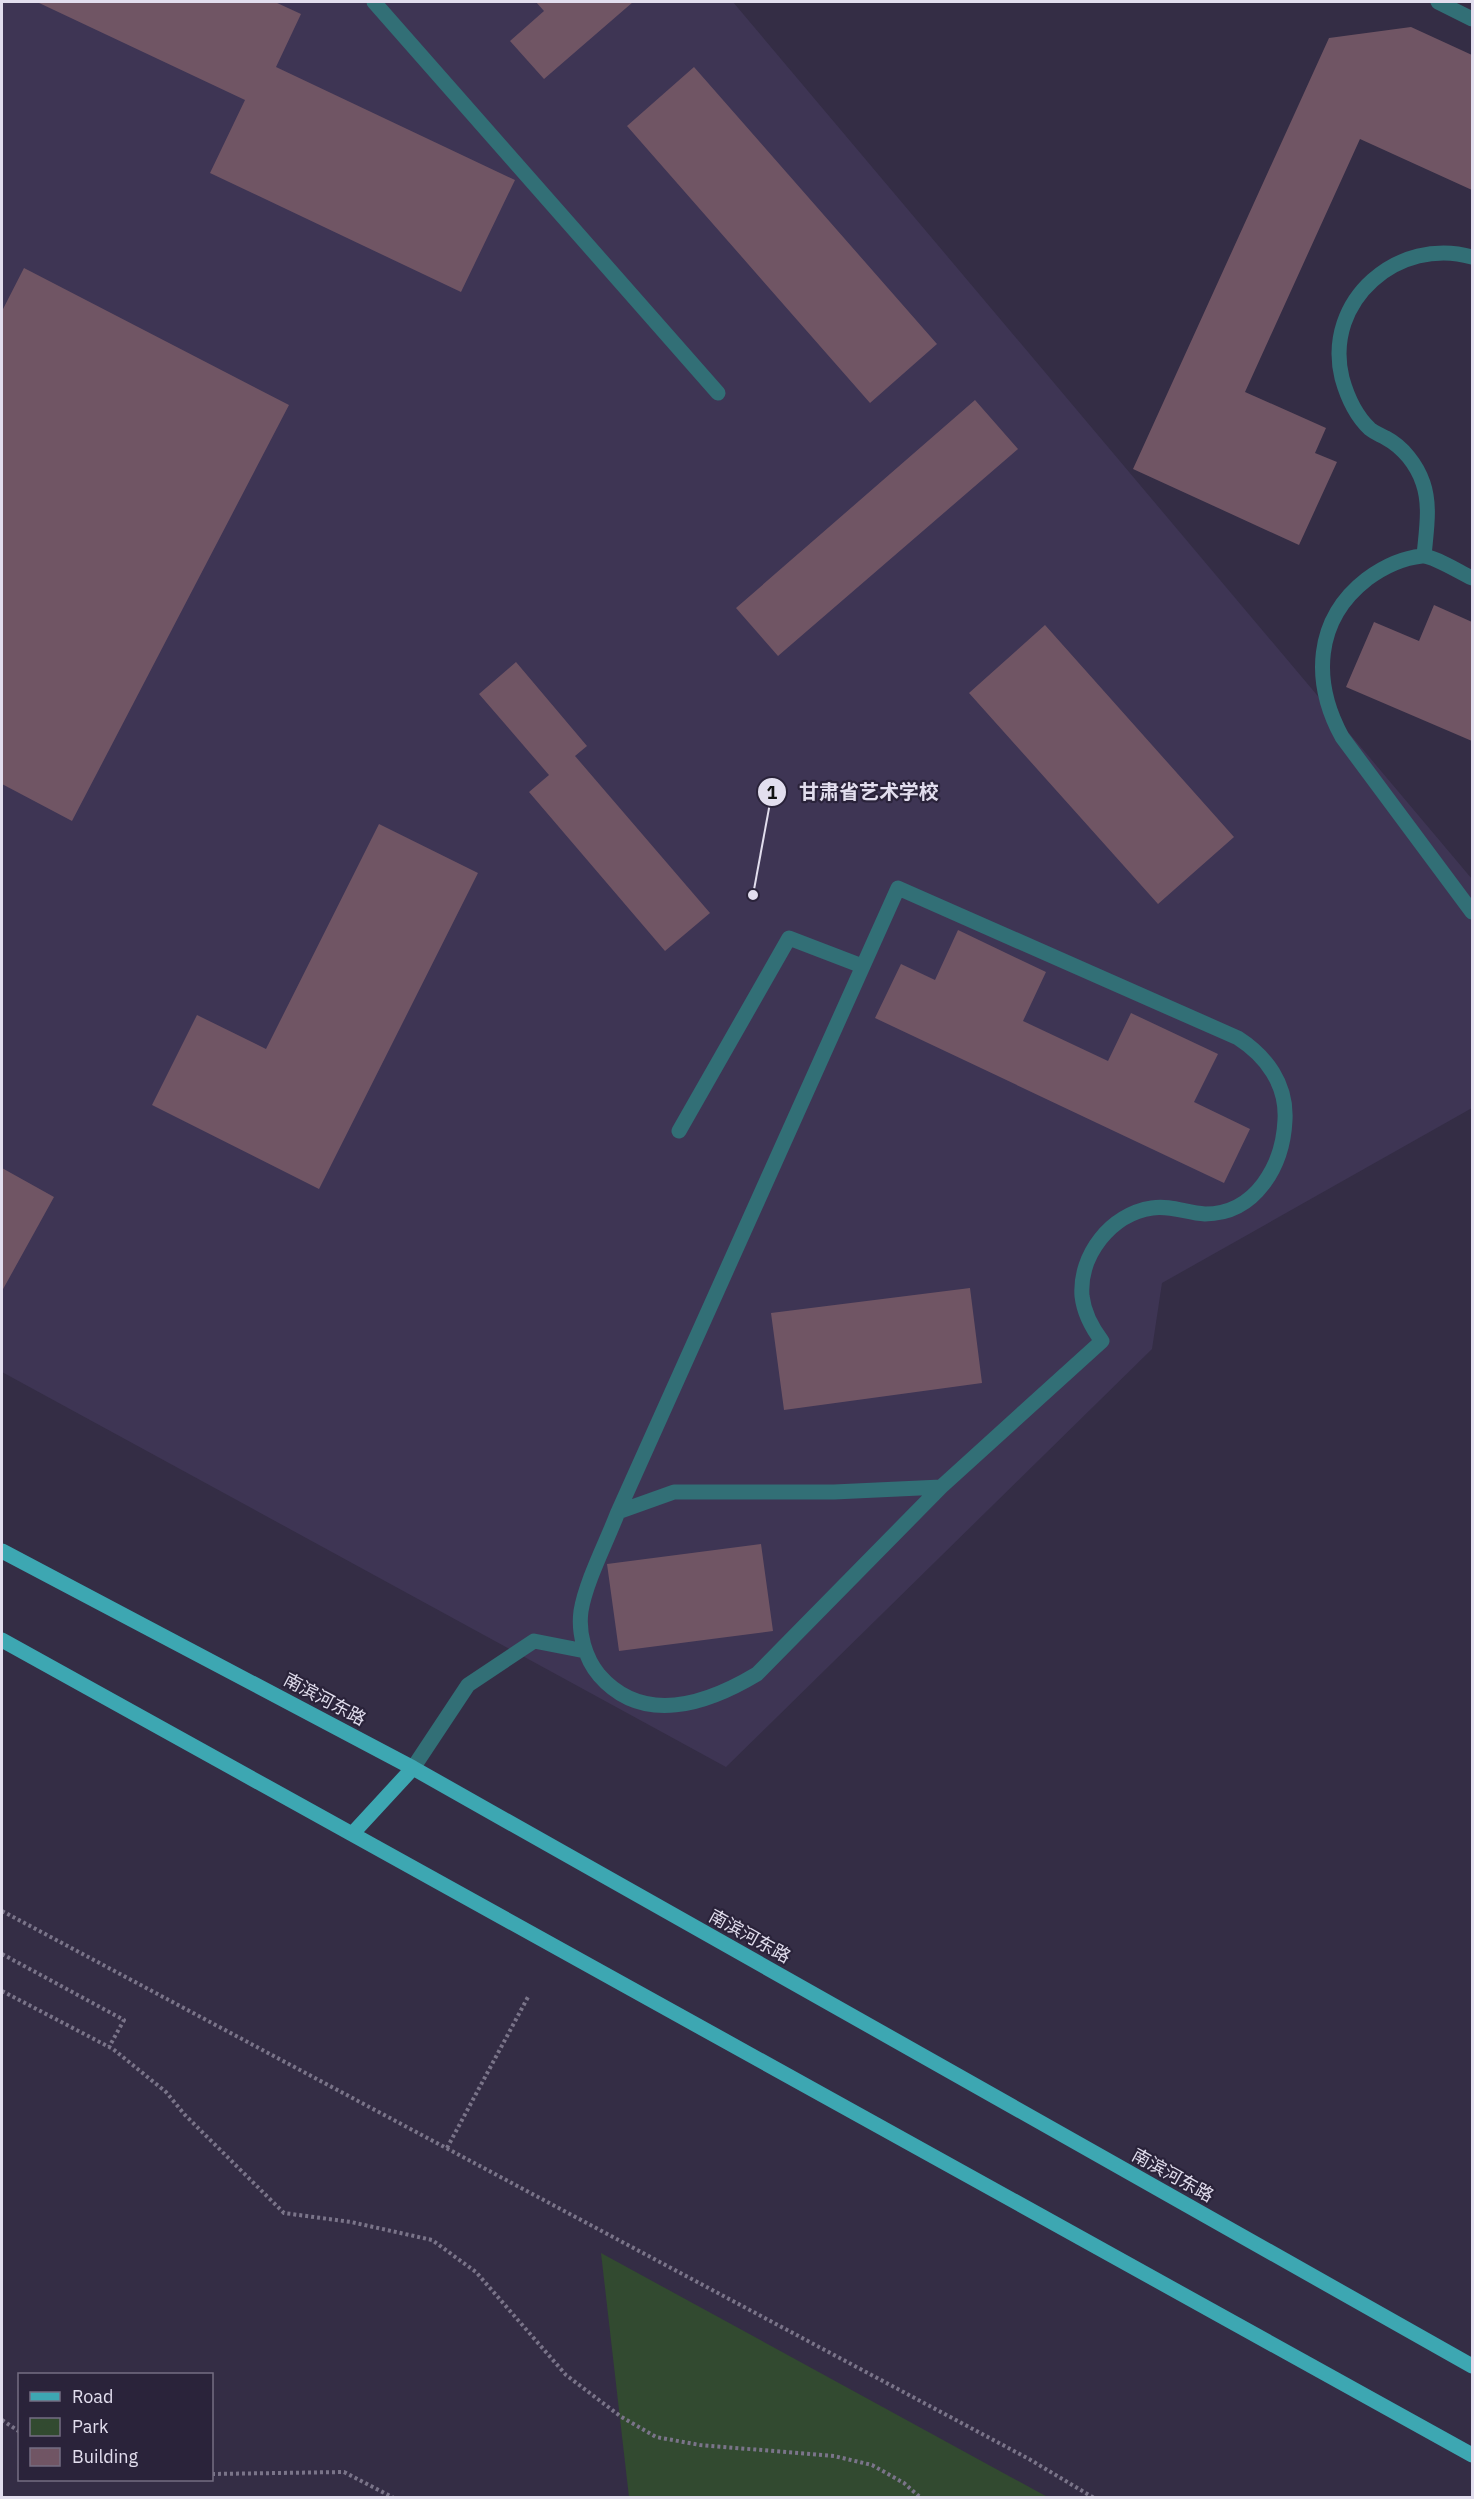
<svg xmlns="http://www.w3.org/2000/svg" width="1474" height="2499" viewBox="0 0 1474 2499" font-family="'IBM Plex Sans','Noto Sans SC',sans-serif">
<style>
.built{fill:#3e3554}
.green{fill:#324a30}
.building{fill:#705564}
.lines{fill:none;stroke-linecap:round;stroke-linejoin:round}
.path{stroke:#7a7489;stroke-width:4;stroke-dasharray:3 3;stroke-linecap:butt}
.minor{stroke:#326f76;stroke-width:15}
.major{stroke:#3da7b2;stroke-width:15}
.labels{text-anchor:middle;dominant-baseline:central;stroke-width:4.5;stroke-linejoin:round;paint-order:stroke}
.street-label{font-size:18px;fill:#e2deee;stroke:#2a233a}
.leader{fill:none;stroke:#e2deee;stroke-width:2}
.callout-dot{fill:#e2deee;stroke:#2a233a;stroke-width:2}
.mark-label{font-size:18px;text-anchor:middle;font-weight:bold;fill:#111}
.callout-label{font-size:20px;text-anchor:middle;font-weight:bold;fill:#e2deee;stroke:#2a233a;stroke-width:4.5;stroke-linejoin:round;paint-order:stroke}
</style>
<rect width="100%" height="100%" fill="#342d45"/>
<!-- built -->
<path class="built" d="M2 2H733L1472 879V1108L1162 1283 1152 1349 726 1767 2 1372Z"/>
<!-- green -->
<path class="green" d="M601 2253 1042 2494 1048 2497H629Z"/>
<!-- building -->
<path class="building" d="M37 2H275L301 14 276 67 515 180 461 292 210 173 245 100Z
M536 2H633L544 79 510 41 544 11Z
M1411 27 1472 55V190L1360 139 1245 392 1326 428 1315 453 1337 462 1299 545 1133 469 1329 38Z
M694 67 937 344 870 403 627 126Z
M24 268 289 405 72 821 2 784V311Z
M975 400 1018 449 778 656 736 608Z
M1434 605 1472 622V741L1346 687 1374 622 1419 641Z
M1045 625 1234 837 1158 904 969 693Z
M516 662 587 746 575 756 710 913 665 951 529 792 549 775 479 694Z
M379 824 478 873 319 1189 152 1105 197 1015 266 1049Z
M958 930 1046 972 1023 1021 1108 1061 1131 1013 1218 1054 1194 1102 1250 1129 1224 1183 875 1018 901 964 935 980Z
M2 1168 54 1197 2 1291Z
M970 1288 982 1383 784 1410 771 1313Z
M761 1544 773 1631 619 1651 607 1564Z"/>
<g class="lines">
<!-- path -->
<path class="path" d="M2 1911 1029 2459 1094 2498
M2 1954 124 2020 109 2047
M2 1991 113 2049 166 2092 185 2115 284 2213 351 2222 432 2240 476 2272 566 2375 620 2416 656 2437 700 2445 834 2456 872 2465 904 2483 921 2498
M447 2148 528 1997
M2 2420 20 2432
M212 2474 344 2472 394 2498"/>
<!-- minor -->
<path class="minor" d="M374 2 718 393
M1438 2 1472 19
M1424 556C1426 532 1431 506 1423 483 1417 465 1403 447 1386 438 1381 435 1375 433 1370 429 1356 416 1347 396 1342 378 1323 300 1399 236 1472 257
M1472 578C1461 573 1432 555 1422 556 1402 558 1382 568 1367 579 1314 620 1312 682 1342 737L1472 912
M679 1131 789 938 862 966
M618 1512 898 888 1238 1038C1266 1056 1287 1084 1285 1120 1283 1165 1256 1214 1205 1214 1187 1213 1170 1205 1152 1208 1111 1214 1079 1255 1082 1296 1084 1313 1092 1328 1102 1341L941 1487 757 1674C707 1704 643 1726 599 1675 585 1658 578 1633 581 1611 586 1581 607 1541 618 1512L674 1492H834L941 1487
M413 1768 468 1685 534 1641 585 1651"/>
<!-- major -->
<path class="major" d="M2 1551 413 1768 1472 2366
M2 1640 1472 2455
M353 1833 413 1768"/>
</g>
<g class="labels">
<!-- street labels -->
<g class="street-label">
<text transform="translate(325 1699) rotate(28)">南滨河东路</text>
<text transform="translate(750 1936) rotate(29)">南滨河东路</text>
<text transform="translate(1173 2175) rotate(29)">南滨河东路</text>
</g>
</g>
<!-- callouts -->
<path class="leader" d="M753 895L772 792"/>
<g class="callout-dot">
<circle cx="753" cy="895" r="6"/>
<circle cx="772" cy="792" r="15"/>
</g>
<g class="mark-label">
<text x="772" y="799">1</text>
</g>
<g class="callout-label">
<text x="869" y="799">甘肃省艺术学校</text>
</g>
<!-- border -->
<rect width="1474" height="2499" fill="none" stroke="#e2deee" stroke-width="6"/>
<!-- legend -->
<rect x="18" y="2373" width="195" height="108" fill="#2a233a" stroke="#746e82" stroke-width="1.5"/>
<rect x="30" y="2392" width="30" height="9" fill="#3da7b2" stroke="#746e82" stroke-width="1.5"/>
<text x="72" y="2403" font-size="18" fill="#e2deee">Road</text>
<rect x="30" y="2418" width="30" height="18" fill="#324a30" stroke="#746e82" stroke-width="1.5"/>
<text x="72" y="2433" font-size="18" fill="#e2deee">Park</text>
<rect x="30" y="2448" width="30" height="18" fill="#705564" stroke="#746e82" stroke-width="1.5"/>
<text x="72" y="2463" font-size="18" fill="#e2deee">Building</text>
</svg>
